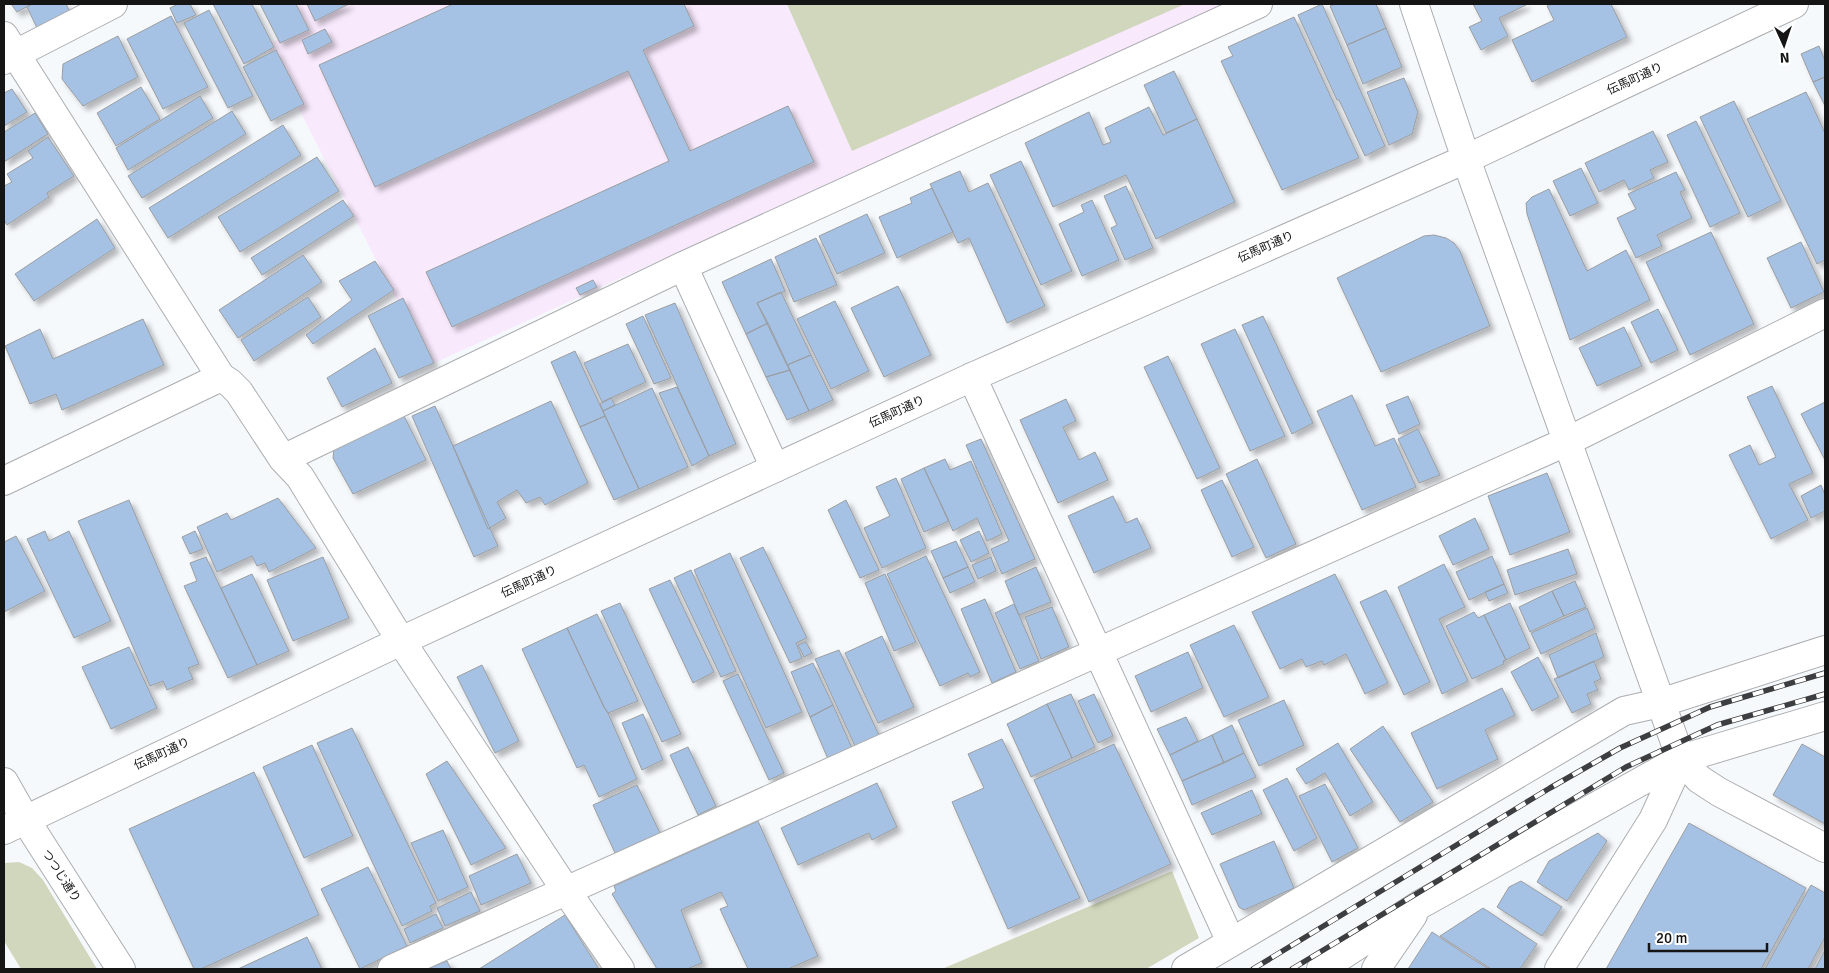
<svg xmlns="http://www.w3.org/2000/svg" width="1829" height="973" viewBox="0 0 1829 973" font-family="Signika,'Noto Sans JP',sans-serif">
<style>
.education{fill:#f8e9fc}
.green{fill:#d0d7bc}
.building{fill:#a5c2e4;stroke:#9b9da0;filter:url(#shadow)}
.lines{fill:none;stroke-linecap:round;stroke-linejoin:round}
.minor-casing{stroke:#acaeb1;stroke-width:30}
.tertiary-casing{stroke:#acaeb1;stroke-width:30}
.secondary-casing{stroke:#acaeb1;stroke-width:30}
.minor{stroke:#fff;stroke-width:28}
.tertiary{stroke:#fff;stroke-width:28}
.secondary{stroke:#fff;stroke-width:28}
.rail-casing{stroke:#3d3e3f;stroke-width:5.5}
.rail{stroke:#fff;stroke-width:4;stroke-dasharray:11;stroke-linecap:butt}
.labels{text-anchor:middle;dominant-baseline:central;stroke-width:4;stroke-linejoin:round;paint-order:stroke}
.street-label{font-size:12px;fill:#151516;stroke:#fff}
</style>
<defs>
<filter id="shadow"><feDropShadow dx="4.5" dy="4.5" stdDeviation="2.5" flood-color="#0004"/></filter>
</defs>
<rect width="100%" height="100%" fill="#f6f9fc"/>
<!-- education -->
<path class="education" d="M273 4H1223L430 365 266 45 289 34Z"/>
<!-- green -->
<path class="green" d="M787 4H1185L852 151Z
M19 862 32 868 43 880 97 969H21L4 941V863Z
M1172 871 1199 938 1146 969H942Z"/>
<!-- building -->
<path class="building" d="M11 4H32L17 12Z
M32 4H66L70 12 37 28 27 7Z
M178 4H190L196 15 177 23 170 8Z
M213 4H252L274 47 244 64Z
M260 4H296L309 30 280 43Z
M307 4H349L315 21Z
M453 4H684L694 26 643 50 690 151 788 106 814 162 452 327 426 272 669 161 628 71 375 187 319 65Z
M1322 4 1385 146 1365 156 1339 100H1337L1298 15Z
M1335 4H1376L1386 28 1347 45 1330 6Z
M1473 4H1525L1526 5 1499 18 1508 36 1481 50 1469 27 1482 21Z
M1551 4H1611L1627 37 1532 82 1512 40 1554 20 1547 6Z
M209 10 253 96 228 108 184 23Z
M171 16 208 87 163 109 127 39Z
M1294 17 1359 158 1282 190 1221 61 1233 56 1228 47Z
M1386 28 1402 67 1363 84 1347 45Z
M325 29 332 42 308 54 302 40Z
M118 36 138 77 83 106 62 79 63 64Z
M1819 46 1825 61V77L1813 82 1801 54Z
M276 50 304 104 271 121 243 67Z
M1174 71 1197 119 1166 133 1144 85Z
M1825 77V106L1813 82Z
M1404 78 1418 112 1412 134 1389 145 1367 92Z
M141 87 160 119 116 146 97 113Z
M12 89 27 112 4 126V93Z
M1806 92 1825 133V260L1817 264 1747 119Z
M200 96 213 118 128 170 116 148Z
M1734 101 1781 201 1748 217 1700 117Z
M1149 107 1163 135 1197 119 1235 202 1156 239 1126 175 1053 207 1025 143 1089 112 1103 145 1111 142 1105 128Z
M232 111 246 134 142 198 128 176Z
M35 113 48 134 4 162V132Z
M1696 121 1740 213 1710 227 1667 135Z
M283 125 301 155 168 238 149 208Z
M1653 131 1668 162 1650 170 1654 178 1629 190 1624 180 1599 192 1585 163Z
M48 137 74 176 47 193 49 197 7 225 4 220V186L12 182 7 174 33 158 28 151Z
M317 157 339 191 240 252 218 217Z
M1021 161 1072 271 1041 285 990 175Z
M1581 168 1598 203 1570 216 1553 181Z
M960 171 969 192 988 183 1045 306 1007 323 969 238 958 243 930 184Z
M1676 172 1685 190 1680 192 1692 218 1657 235 1662 246 1636 258 1617 218 1636 209 1628 194Z
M1126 186 1153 248 1125 260 1111 228 1117 225 1104 196Z
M932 188 953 232 897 258 879 217 912 203 910 198Z
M1549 189 1587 271 1626 250 1650 300 1570 340 1527 214 1526 203 1532 197Z
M343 200 354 216 262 275 251 258Z
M1092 200 1119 260 1082 276 1059 224 1084 212 1081 205Z
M867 214 885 253 837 274 819 236Z
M97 219 115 248 34 301 15 274Z
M1711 232 1754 324 1690 355 1646 262Z
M1434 235 1446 238 1454 243 1460 251 1490 326 1381 372 1337 278 1424 236Z
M816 238 837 285 794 302 775 257Z
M1801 242 1824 292 1791 308 1767 258Z
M303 255 322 282 238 338 219 310Z
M771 259 785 291 757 303 768 323 746 334 722 282Z
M375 261 394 290 313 344 306 335 352 300 339 281Z
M593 280 597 287 580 295 576 288Z
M898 286 931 355 884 377 851 308Z
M781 292 811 355 787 365 757 303Z
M308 297 321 317 254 361 241 340Z
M403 298 434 363 399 378 368 316Z
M835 301 869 371 831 389 797 319Z
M675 303 736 444 709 456 645 315Z
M1658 309 1678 350 1651 363 1631 322Z
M643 316 671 378 654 384 626 324Z
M1263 316 1313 423 1292 434 1242 325Z
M143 319 164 365 62 410 56 394 30 404 5 346 40 329 53 359Z
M768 323 790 370 766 377 746 334Z
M1624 327 1642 366 1597 386 1579 348Z
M1235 329 1285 436 1250 451 1201 344Z
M628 344 646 382 602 402 584 363Z
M375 348 392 383 342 407 327 378Z
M575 351 605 416 580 427 551 362Z
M811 355 833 400 809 411 787 365Z
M1168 356 1220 468 1197 479 1144 367Z
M790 370 809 411 787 420 766 377Z
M1772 386 1813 473 1789 484 1808 520 1771 539 1729 455 1750 445 1759 465 1776 457 1747 397Z
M677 387 709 456 692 466 659 393Z
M652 388 688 467 639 489 603 411Z
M1352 395 1375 446 1394 438 1416 487 1362 510 1317 411Z
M1408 396 1420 424 1399 434 1386 405Z
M611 398 615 405 603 411 600 404Z
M1066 399 1076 421 1063 427 1079 460 1095 452 1108 480 1058 503 1020 420Z
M551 401 588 483 545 505 540 497 526 503 517 490 497 502 506 518 488 529 453 446Z
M1825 402V460L1801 414Z
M435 406 498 546 474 557 412 416Z
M403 414 426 460 353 494 333 458 334 447Z
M605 416 639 489 614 500 580 427Z
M1418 429 1440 475 1419 483 1398 439Z
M981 439 1035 559 1002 574 991 549 1009 541 966 445Z
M945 459 950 470 971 461 1002 534 987 541 977 518 953 531 924 468Z
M1257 459 1296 544 1266 558 1226 474Z
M924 468 949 521 924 532 901 479Z
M1547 473 1570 532 1510 555 1488 496Z
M896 478 926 548 882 568 864 528 890 516 876 487Z
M1222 480 1254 547 1232 557 1201 490Z
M1821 485 1825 495V511L1811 518 1801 496Z
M1113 496 1126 523 1137 518 1151 548 1094 573 1068 516Z
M278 498 316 548 269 572 265 563 257 566 252 556 217 572 197 527 227 513 231 520Z
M129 500 199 664 188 668 193 679 167 690 163 681 150 686 78 521Z
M846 500 879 570 860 578 828 510Z
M1475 518 1489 549 1453 565 1439 536Z
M45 531 49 541 69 531 111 621 74 638 27 539Z
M195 531 203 549 190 554 182 537Z
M979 531 989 553 971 562 960 540Z
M16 536 45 591 4 612V542Z
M956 541 968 567 943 578 931 551Z
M763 547 807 638 796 643 802 658 790 663 740 558Z
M1568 549 1577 574 1515 595 1507 570Z
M730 553 802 712 766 728 694 570Z
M926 556 980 672 970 677 968 673 940 686 887 574Z
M1492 556 1504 584 1469 600 1456 572Z
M206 557 257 665 228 678 184 586 197 581 190 563Z
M323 557 349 618 293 641 267 580Z
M991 557 996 571 978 579 972 565Z
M1444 564 1465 607 1439 619 1468 681 1442 694 1398 587Z
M968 567 975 582 950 593 943 578Z
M1036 567 1051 602 1019 615 1005 581Z
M691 570 736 671 721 677 674 578Z
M252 574 289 651 257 665 221 588Z
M885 574 916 642 894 651 865 583Z
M1335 574 1388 683 1365 694 1346 654 1324 665 1322 661 1306 667 1302 659 1280 669 1252 612Z
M670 580 714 672 693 683 649 589Z
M1575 581 1586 607 1564 616 1552 591Z
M1504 584 1508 593 1489 601 1485 592Z
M1386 590 1430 682 1404 695 1360 602Z
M1552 591 1564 616 1530 632 1519 607Z
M985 599 1016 672 992 683 961 609Z
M620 603 681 734 662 742 601 611Z
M1510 603 1530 648 1506 660 1484 615Z
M1014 604 1039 661 1020 669 995 613Z
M1052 607 1069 647 1041 659 1025 617Z
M1587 608 1595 628 1541 654 1531 633Z
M1474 612 1478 618 1484 615 1506 660 1503 661 1504 664 1472 679 1446 626Z
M597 614 638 701 608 713 604 707 567 628Z
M1234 625 1269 697 1224 717 1190 645Z
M567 628 604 707 608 713 637 779 599 797 584 765 577 768 522 649Z
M1596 633 1604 657 1558 678 1549 655Z
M882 636 914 707 878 723 845 653Z
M806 642 812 653 804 657 798 645Z
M129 647 157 708 111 729 82 667Z
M839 650 879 735 855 746 815 659Z
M1188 652 1203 688 1151 712 1135 676Z
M1538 657 1559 697 1532 711 1511 672Z
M1594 661 1601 679 1594 682 1598 690 1587 694 1591 704 1572 713 1554 679Z
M813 663 833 705 810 717 791 672Z
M482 665 519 741 495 753 457 677Z
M738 674 784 773 769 780 723 681Z
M1502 688 1515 715 1485 730 1498 759 1437 789 1411 733Z
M1071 694 1095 747 1072 758 1047 704Z
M1094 694 1113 736 1098 743 1078 701Z
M1284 700 1304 745 1259 766 1238 720Z
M1047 704 1072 758 1031 777 1007 724Z
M833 705 852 748 828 759 810 717Z
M643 714 663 760 642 770 622 723Z
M1186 717 1198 741 1170 755 1157 729Z
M1232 725 1244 753 1224 763 1212 735Z
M1383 726 1433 802 1400 822 1350 749Z
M352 728 436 903 430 906 432 911 402 926 317 743Z
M1212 735 1224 763 1182 781 1170 755Z
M1002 739 1080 898 1008 929 952 802 984 788 968 754Z
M1338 743 1373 802 1350 816 1325 773 1306 784 1296 769Z
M1114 744 1171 864 1089 902 1034 780Z
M1802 744 1825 757V824L1773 795Z
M312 745 353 836 304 858 263 767Z
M688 747 716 806 698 815 670 755Z
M1244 753 1256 777 1192 805 1182 781Z
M447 761 506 848 471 865 426 774Z
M254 772 319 915 201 969H194L129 829Z
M1287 778 1317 838 1294 851 1263 790Z
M877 783 897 827 872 840 869 833 798 865 781 828Z
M1325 784 1358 848 1332 862 1299 796Z
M637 785 660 833 615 853 593 805Z
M1252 790 1262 814 1212 835 1201 813Z
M758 821 818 956 788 969H748L720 909 728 906 721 892 681 910 702 963 687 969H657L612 894 616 891 614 886Z
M1689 823 1806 888 1761 969H1606Z
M443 830 468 887 438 901 411 843Z
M1598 833 1607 841 1567 901 1537 882 1549 861Z
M1274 841 1294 888 1244 910 1239 907 1220 864Z
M517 854 531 883 481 905 469 876Z
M368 867 407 946 360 969 321 889Z
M1521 881 1562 907 1542 936 1497 907 1509 887Z
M1811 885 1825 893V937L1808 969H1765Z
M471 892 480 911 445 926 437 908Z
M1483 908 1537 944 1520 969H1491L1440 936Z
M436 914 443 928 410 943 404 929Z
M565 915 599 969H479Z
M1432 932 1471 958 1489 969H1408Z
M307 937 322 969H238Z
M1825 950V969H1815Z
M447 961 451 969H427Z"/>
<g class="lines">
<!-- minor casing -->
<g class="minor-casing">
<path id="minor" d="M4 36 221 377 230 383 239 392 283 459 300 477 401 641 567 892 620 969
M4 60 113 4
M683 266 775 468
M972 377 1231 942
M283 459 683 266 1258 4
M4 481 221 377
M392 969 1568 441 1825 313
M1186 969 1624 711 1660 703 1825 650
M1321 969 1421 904 1681 759 1825 716
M1376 969 1413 915
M1559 969 1653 820 1681 759"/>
</g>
<!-- tertiary casing -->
<g class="tertiary-casing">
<path id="tertiary" d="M1414 4 1466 159 1681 759 1699 779 1719 792 1825 848
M4 830 401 641 972 377 1466 159 1794 4"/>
</g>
<!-- secondary casing -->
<g class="secondary-casing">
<path id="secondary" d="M4 782 25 819 121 969"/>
</g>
<!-- minor -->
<use href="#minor" class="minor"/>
<!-- tertiary -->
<use href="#tertiary" class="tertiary"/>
<!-- secondary -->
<use href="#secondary" class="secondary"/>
<!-- rail casing -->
<g class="rail-casing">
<path id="rail" d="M1253 969 1550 788 1620 748 1710 707 1825 673
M1292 969 1626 767 1717 725 1825 694"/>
</g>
<!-- rail -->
<use href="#rail" class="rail"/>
</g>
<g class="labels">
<!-- street labels -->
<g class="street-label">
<text transform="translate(1635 79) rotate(-25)">伝馬町通り</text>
<text transform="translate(1266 247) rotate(-24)">伝馬町通り</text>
<text transform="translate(897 412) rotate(-25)">伝馬町通り</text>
<text transform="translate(529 582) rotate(-25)">伝馬町通り</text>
<text transform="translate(162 754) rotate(-25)">伝馬町通り</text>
<text transform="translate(61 876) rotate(57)">つつじ通り</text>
</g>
</g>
<!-- border -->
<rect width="1829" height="973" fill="none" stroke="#151516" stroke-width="10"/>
<!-- north arrow -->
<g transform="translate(1784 45) rotate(177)" stroke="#ffffff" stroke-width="4" paint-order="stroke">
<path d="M0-4L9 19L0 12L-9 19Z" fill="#151516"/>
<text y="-8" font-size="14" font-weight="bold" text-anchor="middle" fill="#151516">N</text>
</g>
<!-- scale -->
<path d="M1649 943v8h118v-8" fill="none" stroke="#151516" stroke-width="2.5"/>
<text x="1656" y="943" font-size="15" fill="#151516" stroke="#ffffff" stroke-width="4" paint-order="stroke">20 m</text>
</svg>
